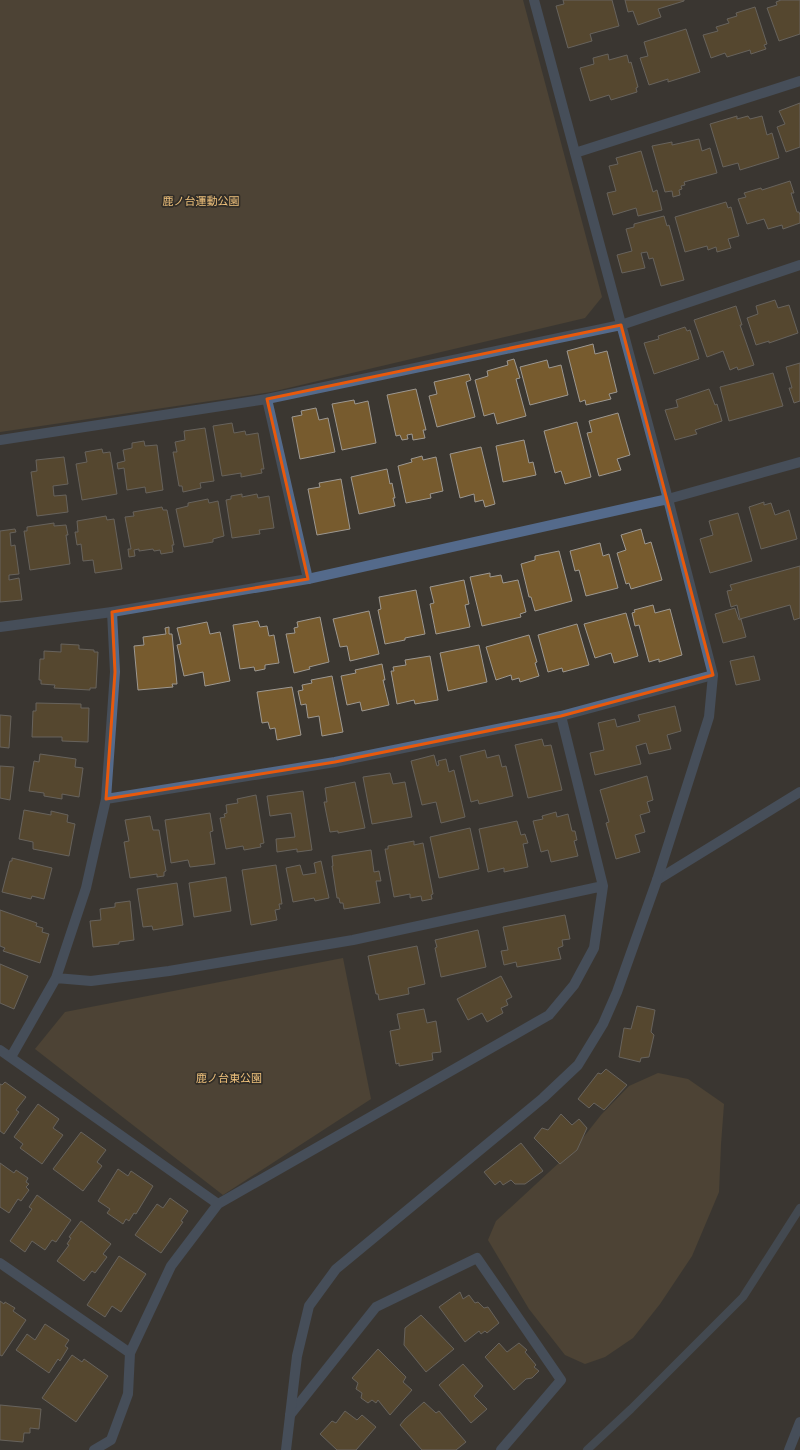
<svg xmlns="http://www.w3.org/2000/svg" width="800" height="1450" viewBox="0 0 800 1450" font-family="Lato,'Noto Sans JP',sans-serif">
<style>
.green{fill:#64533a}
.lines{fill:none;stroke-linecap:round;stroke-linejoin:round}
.stream{stroke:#4f5f76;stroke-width:8}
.building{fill:#775b2e;stroke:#9d9891}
.minor{stroke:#546a8b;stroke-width:10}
.tertiary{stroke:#546a8b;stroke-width:10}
.marked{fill:none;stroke:#e8590c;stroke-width:3;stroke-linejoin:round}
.labels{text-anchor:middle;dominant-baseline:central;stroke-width:3.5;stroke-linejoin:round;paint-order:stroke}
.park-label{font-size:11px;fill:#eec07b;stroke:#312d27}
</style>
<rect width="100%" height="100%" fill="#3b3731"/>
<!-- green -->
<path class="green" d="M0 0H523L602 297 585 318 271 392 0 432Z
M343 958 371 1099 223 1195 35 1049 65 1012Z
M658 1073 688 1079 724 1104 721 1144 719 1192 692 1256 660 1304 633 1338 605 1357 585 1364 565 1355 529 1309 488 1240 496 1221 575 1148 601 1115 629 1086Z"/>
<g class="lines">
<!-- stream -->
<path class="stream" d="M587 1450 631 1409 743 1297 800 1208"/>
</g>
<!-- building -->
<path class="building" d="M563 0H612L619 26 590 34 592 41 568 48 556 6 564 4Z
M625 0H684V1L658 9 661 17 638 25 633 11 628 12Z
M781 0H800V34L779 41 767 8 777 5 776 2Z
M755 7 767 44 764 45 766 49 751 54 750 50 727 57 725 53 711 58 703 35 718 31 716 27 729 23 727 19 737 16 736 13Z
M686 29 700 72 668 82V79L649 85 640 58 648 56 644 42Z
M608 54 609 60 627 55 629 63 631 62 638 87 636 88 637 92 611 100 609 95 590 101 580 68 594 64 593 58Z
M800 103V147L786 152 777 127 785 124 779 111Z
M737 116V119L748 116 750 119 762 116 767 135 772 133 779 158 740 170 738 163 723 167 710 124Z
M699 139 702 151 710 148 717 173 684 182 685 185 681 186 682 189 679 190 680 195 673 197 672 191 665 192 652 146 672 142V145Z
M641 151 653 192 657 190 662 210 638 216 636 208 613 215 607 193 616 191 609 166 618 164 616 158Z
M790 181 794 193H791L797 212H799L800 215V223L783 229 782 225 768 229 764 219 747 224 738 199 746 197 744 193 761 188 762 190Z
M726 202 728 208 731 207 739 236 728 239 731 248 717 252 716 247 708 250 707 246 685 252 675 217Z
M664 216 667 226 669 225 684 280 661 286 653 258 649 259 647 252 641 253 645 268 622 273 617 255 632 251 626 229 634 227V224Z
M775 300 778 308 789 305 798 333 769 343V341L756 345 747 318 758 314 756 306Z
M736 306 742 325H740L754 365 738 370 737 367 730 370 723 351 707 357 694 320Z
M685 327 687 331 690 330 699 359 654 374 644 343 659 339 658 336Z
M593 344 595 354 607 351 617 392 609 394 611 399 586 405 585 400 580 402 567 351Z
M514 359 520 378 516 379 526 416 497 424 494 413 484 416 475 380 488 376 487 371 508 365 507 361Z
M547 360 549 368 561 365 568 395 530 405 520 367Z
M800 363V401L794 403 789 388H792L786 367Z
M773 373 783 406 729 421 720 387Z
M469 374 471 380 466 382 475 417 437 427 429 396 437 394 434 382Z
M416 389 426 430H423L425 438 413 440 412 434 407 435 408 439 402 440 400 435 396 436 387 395Z
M709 389 715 405 717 404 722 421 695 430 697 434 675 440 665 410 678 407 676 400Z
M354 400 355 404 368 401 376 443 342 450 332 404Z
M316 408 319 420 328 418 335 452 300 459 292 417 302 415 301 411Z
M618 413 630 455 617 459 621 470 599 476 587 433 592 432 589 421Z
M577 422 591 477 565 484 561 471 555 473 544 431Z
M232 423 234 433 245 431 246 435 258 433 264 469H261L262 473 241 477V473L222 476 213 426Z
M205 428 214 481 200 483 201 488 183 492 182 486H179L173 452H177L175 442 185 440 184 431Z
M524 440 529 463 533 462 536 475 503 482 496 446Z
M144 441 145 446 157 445 163 490 146 493 145 487 127 490 124 468 118 469 117 463 125 461 123 450 132 448V443Z
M481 447 495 504 485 507 483 500 475 502 474 494 460 498 450 454Z
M102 449 103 453 110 452 117 494 82 500 76 464 87 462 85 452Z
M422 456 423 460 436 457 443 491 430 494 431 498 406 503 398 466 412 462 411 459Z
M64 457 68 484 53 486 54 496 66 495 68 512 37 516 31 472 37 471 36 460Z
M387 469 390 484 392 483 395 498H393L395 506 359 514 351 477Z
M341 479 350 529 317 535 308 489 320 487 319 483Z
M242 494V497L257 494 258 498 269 496 274 528 259 530 260 534 232 538 226 500 231 499V496Z
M208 499 209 503 218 501 224 536 213 539V542L184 547 176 509 188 506V503Z
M764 502V505L771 503 775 515 789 510 797 539 761 549 749 507Z
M162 507 163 510H167L174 545H172L173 552 161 554 160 550 154 551 153 549 139 551V549L134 550 135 556 129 557 128 549H131L125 517 134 516 133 512Z
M738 513 752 561 710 573 700 539 713 535 709 521Z
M106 516 107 520 114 519 122 569 95 573 93 560 83 561 81 544 77 545 75 532H78L77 521Z
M54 523V526L66 525 68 535H66L70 564 30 570 24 531H27V527Z
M15 529 16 532 10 533 11 546 15 545 19 574 9 575V580L19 578 22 600 0 602V531Z
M641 529 645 544 651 542 662 580 631 589 629 583 626 584 617 553 626 550 621 535Z
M600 543 603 556 609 554 618 588 586 596 579 570 575 571 570 551Z
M559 551 572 601 535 611 531 597H529L521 564 535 560V556Z
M800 566V618L794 620 790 605 740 619 737 605 731 607 727 591 732 590 730 585Z
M490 573V577L501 575 503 583 518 580 526 612 520 614 521 617 482 626 470 577Z
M464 580 469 604 465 605 470 627 436 634 430 604 434 603 430 587Z
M416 590 425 634 405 638V640L385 644 378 610 381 609 379 597Z
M653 605 655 613 670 609 682 655 659 662V659L649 662 639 625 635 626 632 613 635 612 634 610Z
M735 608 739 620 741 619 746 637 723 643 715 614Z
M369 611 379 654 350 661 347 646 340 647 333 619Z
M626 613 638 656 614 663 611 653 595 658 584 624Z
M320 617 329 662 309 667 310 669 294 673 286 634 295 633 294 628 298 627 297 622Z
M258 621 260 627 267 626 269 636 274 635 279 663 265 665V669L255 671 254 667 240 669 233 625Z
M207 622 210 634 220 632 230 681 205 686 203 672 184 676 177 645 181 644 177 628Z
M577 624 589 665 563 672 562 668 548 672 538 635Z
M169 627V634H172L177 684H172L173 687 138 690 134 646 144 645 143 637 166 634 165 628Z
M529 635 537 662 535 663 539 676 520 682 519 678 512 680 511 675 496 680 486 647Z
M61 644 79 645V649L94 650V652H98L96 688H90V690L54 688 55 685 41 684V680H39L40 659H44V651L61 652Z
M479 645 487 682 448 691 440 653Z
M430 656 438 700 415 704 414 700 397 704 391 671H394L393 667 406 665 405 660Z
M754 656 760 680 736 685 730 661Z
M382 664 385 680H383L389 705 362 711 360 702 347 705 341 676 356 673 355 670Z
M332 676 343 732 322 736 319 716 308 718 306 704 301 705 298 691 303 690 302 685 312 683 311 680Z
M292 687 301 735 277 740 275 728 270 729 268 722 262 723 257 692Z
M36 703 81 704V708H89L88 742 62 741V737H32L33 711H36Z
M675 706 681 731 667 735 671 749 649 754 646 743 636 746 641 764 595 775 590 753 604 750 598 723 615 719 617 727 640 721 638 715Z
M0 715 11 716 9 748 0 747Z
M542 739 544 746 551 745 562 790 528 798 515 745Z
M485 750 487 758 499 755 502 767 506 766 513 796 479 804 478 800 471 802 460 756Z
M40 754 76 759 75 767 83 768 79 797 62 794V799L44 796V793L29 791 34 761 39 762Z
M434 755 437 766 439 765 438 761 446 759 449 772 454 770 465 817 441 823 436 802 422 805 411 761Z
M0 766 14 767 10 800 0 798Z
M390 773 393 784 405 782 412 817 372 824 363 777Z
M647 776 653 800 647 802 650 812 640 815 645 832 635 835 640 852 616 859 606 823 609 822 600 790Z
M355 782 365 828 338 833V831L330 832 324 802H327L325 788Z
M303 791 312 850 297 852V849L277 852 276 839 295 837 291 813 270 816 267 796Z
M256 795 264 843 260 844 261 847 244 850 243 846 226 849 220 818 225 817 224 814 227 813 226 805 238 803 237 799Z
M24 810 51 815V811L68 815 67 822 75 824 69 856 33 849V842L19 839Z
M556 812 557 817 568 814 572 831H575L577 840 574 841 578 856 551 862 548 850 541 852 533 821 543 819 542 816Z
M210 813 213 831 210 832 215 864 190 867 188 860 171 863 165 820Z
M150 816 153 830H159L166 871 164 872V876L157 877V874L130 878 124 842 129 841 125 820Z
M517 821 521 835 525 834 528 843 523 844 528 867 504 872V868L488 872 479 829Z
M470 828 479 869 439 878 430 837Z
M414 841V845L423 843 433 894 431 895 432 899 422 901 421 896 410 898V894L394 897 385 849H388V846Z
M371 850 374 872 379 871 381 881H376L380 903 344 909 343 903H340L339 898H337L332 866H333L332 856Z
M12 858 52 868 44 899 32 896 31 899 2 892 10 861H12Z
M321 861 329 898 315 901 314 898 293 902 286 868 300 865 303 875 316 873 314 863Z
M276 865 282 904H279L280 909 275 910 277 920 251 925 242 870Z
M226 877 231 911 194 917 189 883Z
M177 883 183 925 153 930 152 926 143 927 137 889Z
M130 901 134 940 119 942V944L93 947 90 921 101 920 100 909 115 907V903Z
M0 910 37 923 36 926 43 928 42 932 49 934 40 963 3 951 5 948 0 946Z
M565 915 570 939 562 940 563 946 558 948 561 959 517 967 516 962 504 965 501 951 508 950 503 927Z
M478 930 486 967 441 977 435 948 437 947 435 940Z
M417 946 425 984 408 988 409 994 379 1000 378 994H376L368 956Z
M0 964 28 976 14 1009 0 1003Z
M501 976 512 997 506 1000 508 1005 501 1008 503 1013 487 1022 482 1013 468 1020 457 999Z
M637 1006 655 1010 651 1032 654 1035 649 1057 641 1058 640 1062 619 1057 624 1028 631 1029Z
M424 1009 427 1023 436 1021 441 1052 432 1053 433 1060 399 1066V1063L396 1064 390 1031 400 1029 397 1014Z
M606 1069 627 1085 604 1110 594 1103 589 1108 578 1099 598 1073 601 1074Z
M5 1082 26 1097 16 1110 19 1112 4 1134 0 1131V1084L2 1085Z
M38 1104 59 1119 53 1128 63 1135 42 1164 20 1148 23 1144 14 1137Z
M561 1114 572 1125 579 1119 587 1128 577 1150 560 1164 534 1138 542 1128 548 1130Z
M81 1132 106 1150 97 1162 102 1166 83 1191 53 1169Z
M521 1143 543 1171 525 1184H515L511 1180 503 1185 500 1181 495 1185 484 1172Z
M0 1163 14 1173 16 1170 28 1178 26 1182 29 1184 26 1187 29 1190 21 1201 18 1199 9 1213 0 1207Z
M118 1169 128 1176 131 1171 153 1186 136 1214 134 1213 129 1221 126 1219 123 1224 107 1213 110 1209 98 1201Z
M37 1195 71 1220 56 1242 52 1240 45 1250 32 1241 25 1252 10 1241 32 1209 29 1207Z
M170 1198 188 1211 181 1221 183 1222 161 1253 135 1235 157 1204 163 1208Z
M81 1221 111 1244 103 1254 107 1257 95 1273 92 1271 84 1281 57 1261 69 1245 67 1244 71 1238 69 1237Z
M119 1256 146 1274 121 1312 112 1306 105 1317 87 1305Z
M460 1292 463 1299 469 1295 475 1303 478 1302 484 1308 488 1307 499 1323 487 1333 485 1331 481 1334 479 1331 465 1342 439 1307Z
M0 1301 4 1304 5 1302 15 1308 13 1311 26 1320 2 1356 0 1355Z
M421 1315 454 1349 426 1372 404 1345 405 1328Z
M45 1324 69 1340 65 1346 68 1348 60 1361 58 1359 49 1373 16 1350 27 1334 35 1340Z
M499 1343 507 1352 519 1343 527 1350 525 1352 536 1365 534 1367 539 1371 532 1378 526 1379 514 1390 485 1357Z
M378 1349 406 1377 403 1382 412 1390 390 1415 378 1400 376 1403 372 1400 368 1403 361 1398 362 1393 356 1389 358 1383 352 1378Z
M72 1355 82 1362 84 1359 108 1376 76 1422 42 1398Z
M463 1364 483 1386 474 1396 487 1409 471 1423 439 1385Z
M424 1402 436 1413 439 1411 466 1442 456 1450H422L400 1425 405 1419Z
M0 1405 41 1409 39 1429 30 1428V1433H24L23 1442 0 1440Z
M345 1411 357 1420 362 1415 376 1427 356 1450H337L320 1434 332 1421 336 1423Z"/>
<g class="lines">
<!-- minor -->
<path class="minor" d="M534 0 668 499
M575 153 800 81
M267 399 308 579
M0 440 267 399 621 325 800 265
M106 799 335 762 561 716 713 675
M657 880 800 792
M56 978 91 981 169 971 353 940 603 886
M0 1050 218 1204
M11 1057 56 978 86 888 106 799 115 672 112 612
M0 1263 130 1353
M290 1415 376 1307 477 1258 561 1380 501 1450
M94 1450 111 1440 128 1394 130 1353 171 1266 218 1204 549 1015 574 985 594 948 603 886 561 716
M789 1450 800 1422"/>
<!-- tertiary -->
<path class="tertiary" d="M0 627 112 612 308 579 668 499 800 462
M286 1450 297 1356 309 1306 336 1269 543 1098 578 1065 603 1024 617 992 657 880 709 717 713 675 668 499"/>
</g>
<!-- marked area -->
<path d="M0 0H800V1450H0ZM621 325 713 675 561 716 335 762 106 799 115 672 112 612 308 579 267 399Z" fill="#3b3731" fill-opacity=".55" fill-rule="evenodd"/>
<path class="marked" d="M621 325 713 675 561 716 335 762 106 799 115 672 112 612 308 579 267 399Z"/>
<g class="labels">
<!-- park labels -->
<g class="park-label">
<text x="201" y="200">鹿ノ台運動公園</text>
<text x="229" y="1077">鹿ノ台東公園</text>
</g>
</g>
</svg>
